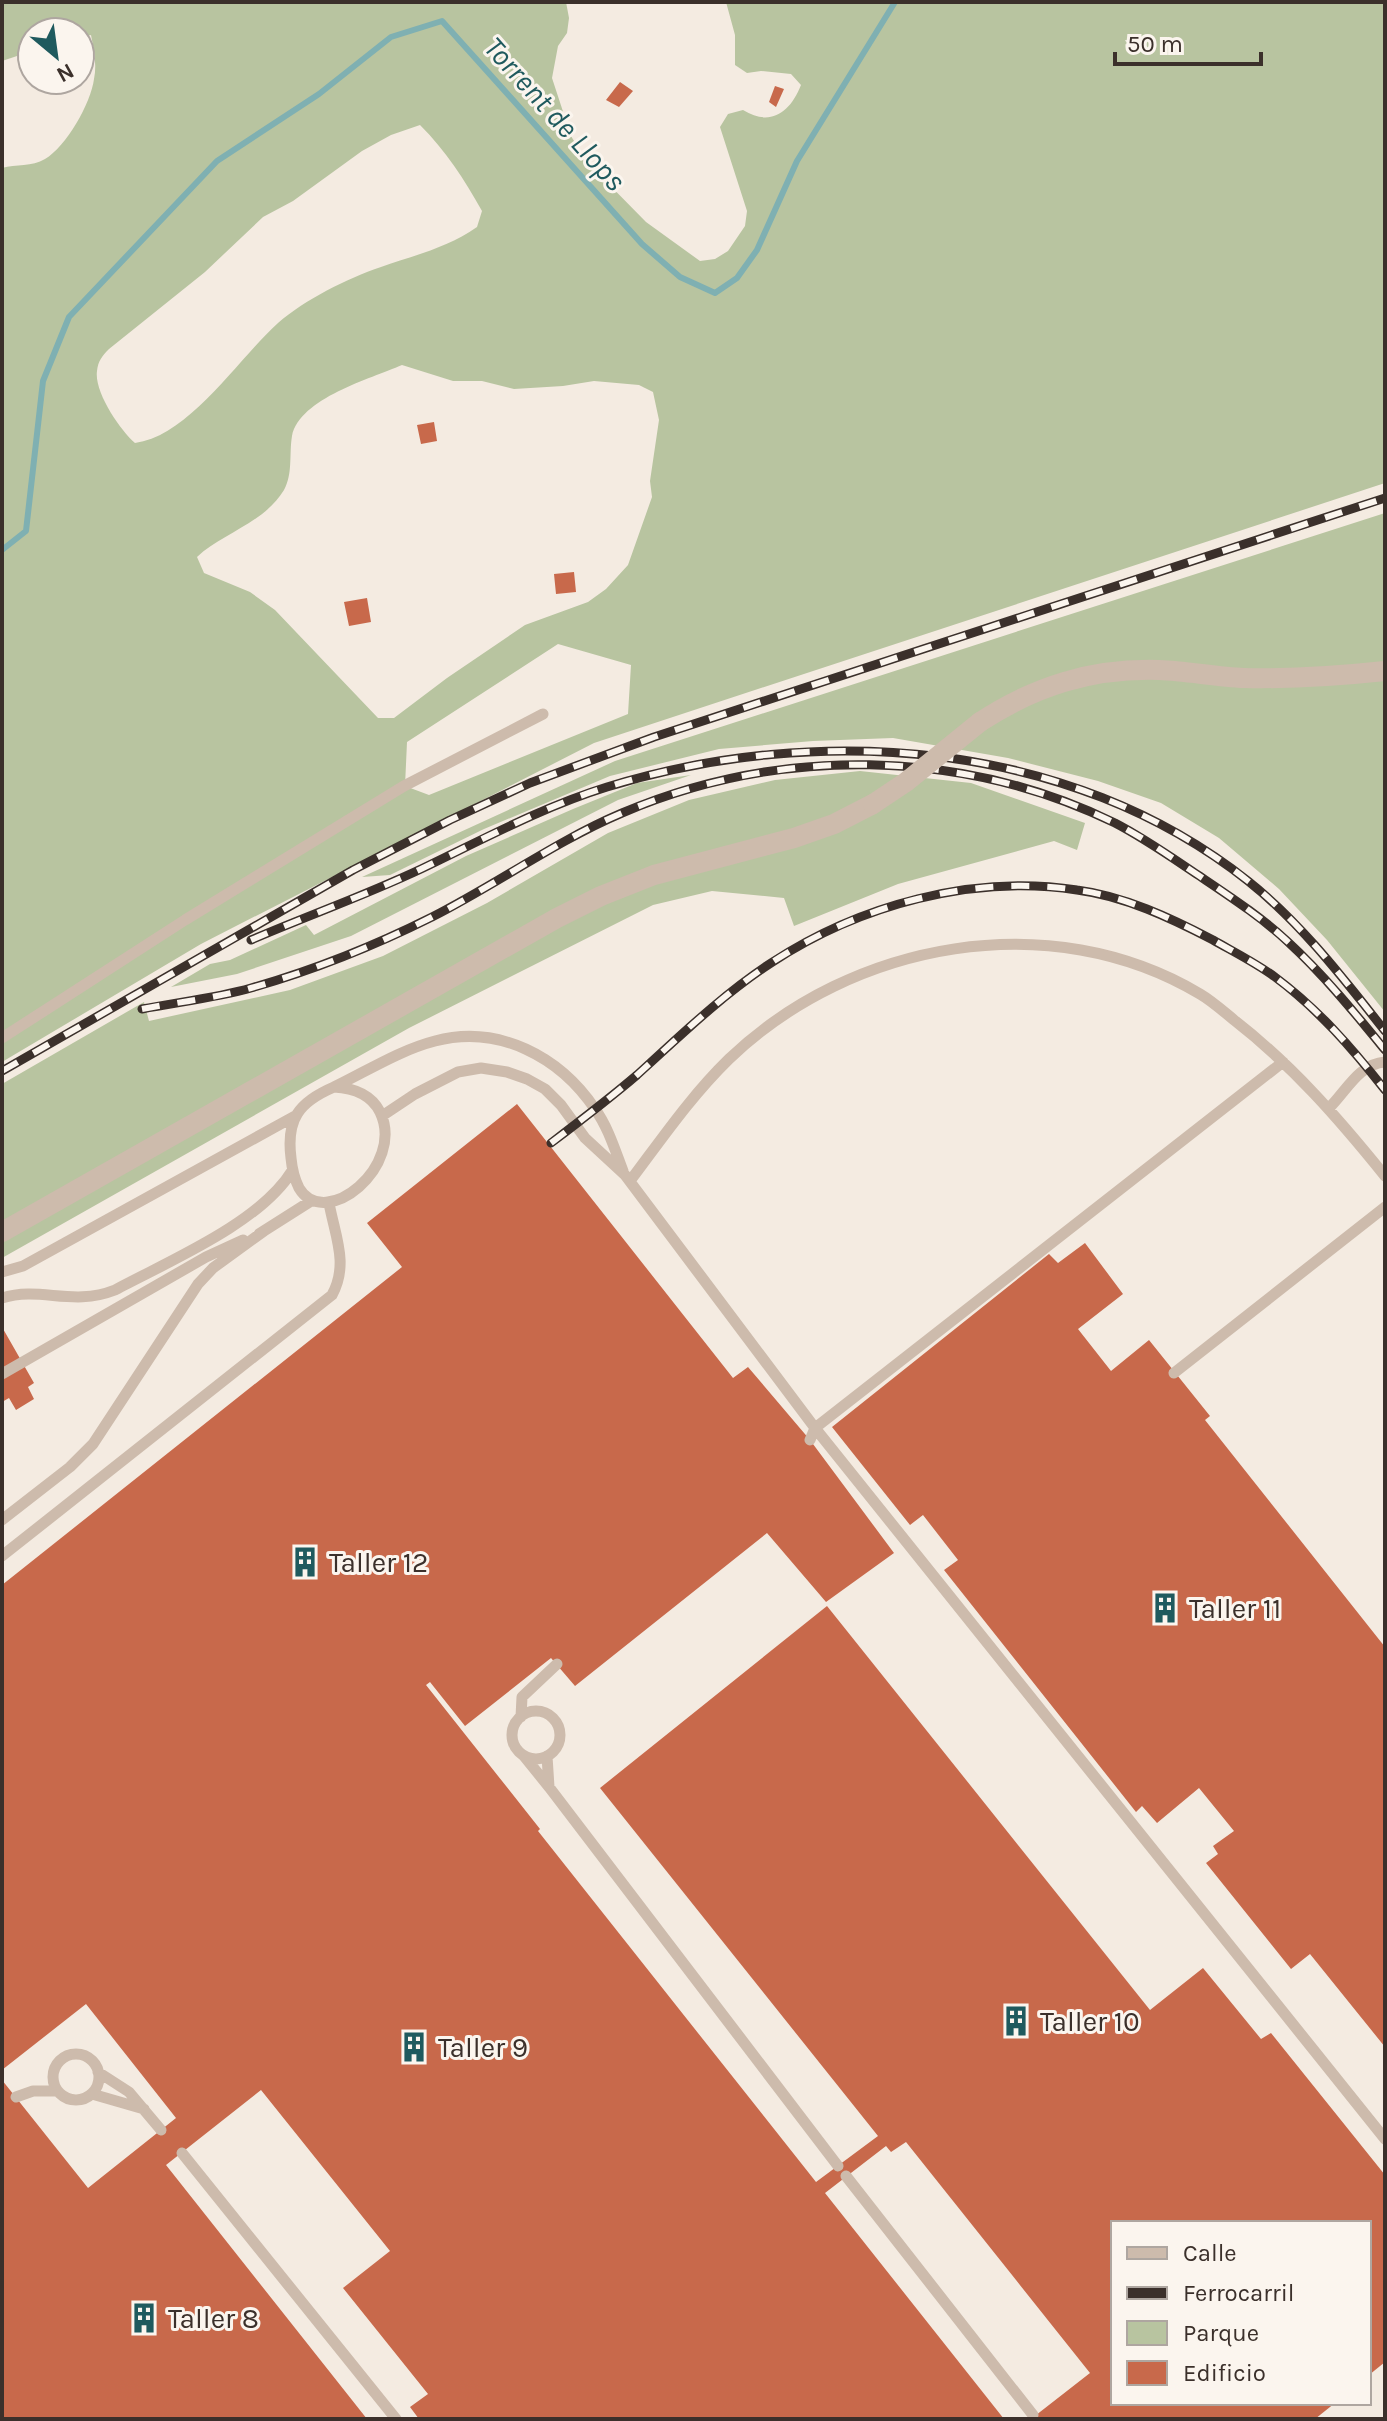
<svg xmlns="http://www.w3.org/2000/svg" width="1387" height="2421" viewBox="0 0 1387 2421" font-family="Karla,sans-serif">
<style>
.green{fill:#b8c4a0;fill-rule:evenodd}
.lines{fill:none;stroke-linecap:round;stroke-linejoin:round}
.stream{stroke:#7fb0b2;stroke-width:6}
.building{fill:#c8694b}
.lane{stroke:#cdbbac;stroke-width:11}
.street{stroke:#cdbbac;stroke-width:20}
.rail-casing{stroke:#3b302b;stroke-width:9}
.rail{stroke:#fbf5ee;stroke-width:6;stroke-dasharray:18;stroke-linecap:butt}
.street-bridge{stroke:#cdbbac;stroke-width:20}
.labels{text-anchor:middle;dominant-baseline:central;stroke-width:6;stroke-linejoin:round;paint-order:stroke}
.poi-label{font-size:28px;fill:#3b302b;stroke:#fbf5ee;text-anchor:start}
.water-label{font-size:30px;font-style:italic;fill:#1f5a5e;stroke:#fbf5ee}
</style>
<rect width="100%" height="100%" fill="#f4ebe1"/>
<!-- green -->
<path class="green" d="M2 2H566L569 18 567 33 558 46 552 78 571 136 586 161 646 222 700 261 715 259 728 251 745 226 747 211 720 127 728 114 743 110C770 127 790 113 801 85L791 74 761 71 747 73 735 65V35L726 2H1385V483L594 743 201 944 2 1062V168C16 164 32 167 45 159 66 147 91 103 94 79 97 65 94 50 91 35L80 38V32H32V51L2 61ZM420 125C446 151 464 179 482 211L477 227C447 248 415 255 381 267 346 279 306 299 278 323 238 359 189 436 135 443 120 430 94 392 97 371 98 361 102 356 109 349L205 272 263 217 293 201 362 151 391 135ZM402 365 453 381H482L514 389 563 386 594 381 639 385 653 392 659 420 650 481 652 497 628 565 606 589 588 602 525 625 447 678 394 718H378L275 610 250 592 204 573 197 557C223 533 264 523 284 490 293 474 289 454 292 436 300 398 370 379 402 365ZM558 644 631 665 628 714 429 795 405 786 407 742Z
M1385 513V1012L1327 940 1279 889 1219 838 1161 803 1098 781 1008 758 893 738 813 741 719 749 610 776 484 829 390 875 362 877 615 761Z
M860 771 971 783 1085 823 1077 850 1054 841 898 884 794 926 784 898 712 891 653 905 409 1028 2 1258V1084L144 1002 149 1021 290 990 383 956 487 903 608 833 689 800 775 780Z
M691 775 618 800 351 936 237 974 171 987 210 964 230 960 306 925 314 935 466 856 573 809 637 783Z"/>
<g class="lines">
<!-- stream -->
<path class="stream" d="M2 550 26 531 43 381 69 317 217 161 319 94 391 37 442 21 642 244 680 277 715 293 737 278 757 250 797 161 895 2"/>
</g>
<!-- building -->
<path class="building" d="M620 82 633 91 619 107 606 100Z
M775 86 784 89 776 107 769 102Z
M434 422 437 441 421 444 417 425Z
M574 572 576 592 556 594 554 574Z
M367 598 371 622 349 626 344 602Z
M517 1104 733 1378 748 1367 810 1440 894 1553 826 1602 767 1533 575 1686 551 1658 465 1726 430 1682 426 1685 540 1829 538 1831 816 2182 878 2136 600 1788 827 1606 1150 2010 1203 1968 1261 2039 1271 2033 1385 2175V2362L1369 2375V2223H1113V2403H1335L1315 2419H1031L1090 2373 906 2142 891 2152 886 2146 825 2193 1004 2419H419L410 2407 428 2394 343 2288 390 2251 261 2090 166 2165 367 2419H2V2080L88 2188 176 2118 86 2004 2 2070V1585L402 1267 367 1223Z
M1085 1243 1123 1294 1078 1329 1111 1371 1149 1340 1210 1416 1205 1420 1385 1647V2047L1310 1954 1291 1969 1206 1863 1218 1854 1213 1846 1234 1831 1199 1788 1157 1823 1142 1806 1136 1812 944 1570 958 1560 923 1515 910 1525 832 1427 1049 1254 1058 1263Z
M2 1327 34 1383 28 1387 34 1399 16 1410 9 1398 2 1402Z"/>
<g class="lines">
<!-- lane -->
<path class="lane" d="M2 1038 185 920 404 786 543 714
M334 1087C367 1071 400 1050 435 1041 499 1024 560 1057 595 1109 608 1127 615 1150 623 1171
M334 1087C353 1088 371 1094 380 1112 406 1166 325 1232 299 1188 294 1178 292 1169 291 1158 286 1119 299 1102 334 1087Z
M1329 1108C1347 1090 1359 1064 1385 1062
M382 1116 415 1094 458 1072 481 1068 507 1072 527 1079 545 1089 561 1105 585 1138 625 1175 815 1428 1385 2139
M630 1181C661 1140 691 1096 729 1059 852 941 1051 905 1200 994 1212 1001 1223 1011 1234 1020 1292 1065 1339 1119 1385 1176
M259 1234 311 1201
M2 1272 23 1266 295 1116
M2 1298C41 1286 72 1307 115 1290 169 1261 260 1223 292 1171
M1174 1373 1385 1207
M2 1374 206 1257 243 1240
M810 1440 815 1428 1283 1062
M2 1520 70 1467 93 1444 198 1284 213 1268 264 1231
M2 1556 332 1295C349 1264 335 1236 329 1203
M512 1735a24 24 0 1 1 48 0a24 24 0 1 1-48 0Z
M521 1717 522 1697 557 1664
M524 1756 549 1787
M547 1756 549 1787 838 2166
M53 2077a23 23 0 1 1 46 0a23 23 0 1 1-46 0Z
M98 2072 129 2092 161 2130
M92 2094 144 2109
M16 2097 33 2091H57
M182 2153 396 2419
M846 2176 1033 2415"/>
<!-- street -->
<path class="street" d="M980 722C1035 686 1092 668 1159 670 1187 671 1216 677 1244 678 1291 679 1338 676 1385 671
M2 1232 557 918 601 896 654 875 794 838 834 824 873 804"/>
<!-- rail casing -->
<g class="rail-casing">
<path id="rail" d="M251 940C307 916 366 895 421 869 482 840 542 807 607 787 818 722 1070 740 1248 881 1301 923 1343 978 1385 1031
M142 1009C178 1002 216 998 251 988 314 970 374 946 432 917 497 884 556 841 622 813 779 746 961 748 1115 823 1144 838 1171 857 1198 875 1229 896 1260 916 1287 941 1324 975 1354 1012 1385 1050
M2 1071 353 870 450 820 530 783 654 737 1385 498
M551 1143C580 1121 609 1099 637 1075 680 1036 722 995 771 963 859 905 973 874 1077 890 1124 896 1171 918 1213 940 1234 952 1256 963 1275 977 1318 1009 1352 1048 1385 1090"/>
</g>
<!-- rail -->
<use href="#rail" class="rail"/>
<!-- street-bridge -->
<path class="street-bridge" d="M873 804 906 782 980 722"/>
</g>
<!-- icons -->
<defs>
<g id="building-bare" transform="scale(2.4)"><path d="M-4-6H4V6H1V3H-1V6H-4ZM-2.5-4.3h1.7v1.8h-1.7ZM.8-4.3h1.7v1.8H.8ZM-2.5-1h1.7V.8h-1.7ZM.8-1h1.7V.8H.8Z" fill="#1f5a5e" stroke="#fbf5ee" stroke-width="2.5" paint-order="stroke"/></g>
</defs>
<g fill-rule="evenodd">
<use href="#building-bare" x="305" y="1562"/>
<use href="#building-bare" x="1165" y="1608"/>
<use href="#building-bare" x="1016" y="2021"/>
<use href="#building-bare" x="414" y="2047"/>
<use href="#building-bare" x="144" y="2318"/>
</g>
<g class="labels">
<!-- poi labels -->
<g class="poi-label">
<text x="329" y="1562">Taller 12</text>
<text x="1189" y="1608">Taller 11</text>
<text x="1040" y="2021">Taller 10</text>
<text x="438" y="2047">Taller 9</text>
<text x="168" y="2318">Taller 8</text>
</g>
<!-- water labels -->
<g class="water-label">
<text transform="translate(555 114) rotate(48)">Torrent de Llops</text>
</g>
</g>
<!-- border -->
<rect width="1387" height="2421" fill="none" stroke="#3b302b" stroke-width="8"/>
<!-- legend -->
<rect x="1111" y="2221" width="260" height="184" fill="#fbf5ee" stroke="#aea6a0" stroke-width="2"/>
<rect x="1127" y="2247" width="40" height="12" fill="#cdbbac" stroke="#aea6a0" stroke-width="2"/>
<text x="1183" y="2261" font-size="24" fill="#3b302b">Calle</text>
<rect x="1127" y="2287" width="40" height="12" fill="#3b302b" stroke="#aea6a0" stroke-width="2"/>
<text x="1183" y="2301" font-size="24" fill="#3b302b">Ferrocarril</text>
<rect x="1127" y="2321" width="40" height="24" fill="#b8c4a0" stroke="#aea6a0" stroke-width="2"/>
<text x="1183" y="2341" font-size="24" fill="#3b302b">Parque</text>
<rect x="1127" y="2361" width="40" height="24" fill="#c8694b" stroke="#aea6a0" stroke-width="2"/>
<text x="1183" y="2381" font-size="24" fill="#3b302b">Edificio</text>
<!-- north arrow -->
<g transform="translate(56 56) rotate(151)"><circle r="38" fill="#fbf5ee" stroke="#aea6a0" stroke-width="2"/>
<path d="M0-6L14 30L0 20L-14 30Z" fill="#1f5a5e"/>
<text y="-12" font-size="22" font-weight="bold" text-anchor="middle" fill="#3b302b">N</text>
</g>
<!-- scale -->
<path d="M1115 52v12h146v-12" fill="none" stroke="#3b302b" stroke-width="4"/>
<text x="1127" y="52" font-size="24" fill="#3b302b" stroke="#fbf5ee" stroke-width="6" paint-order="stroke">50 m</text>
</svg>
